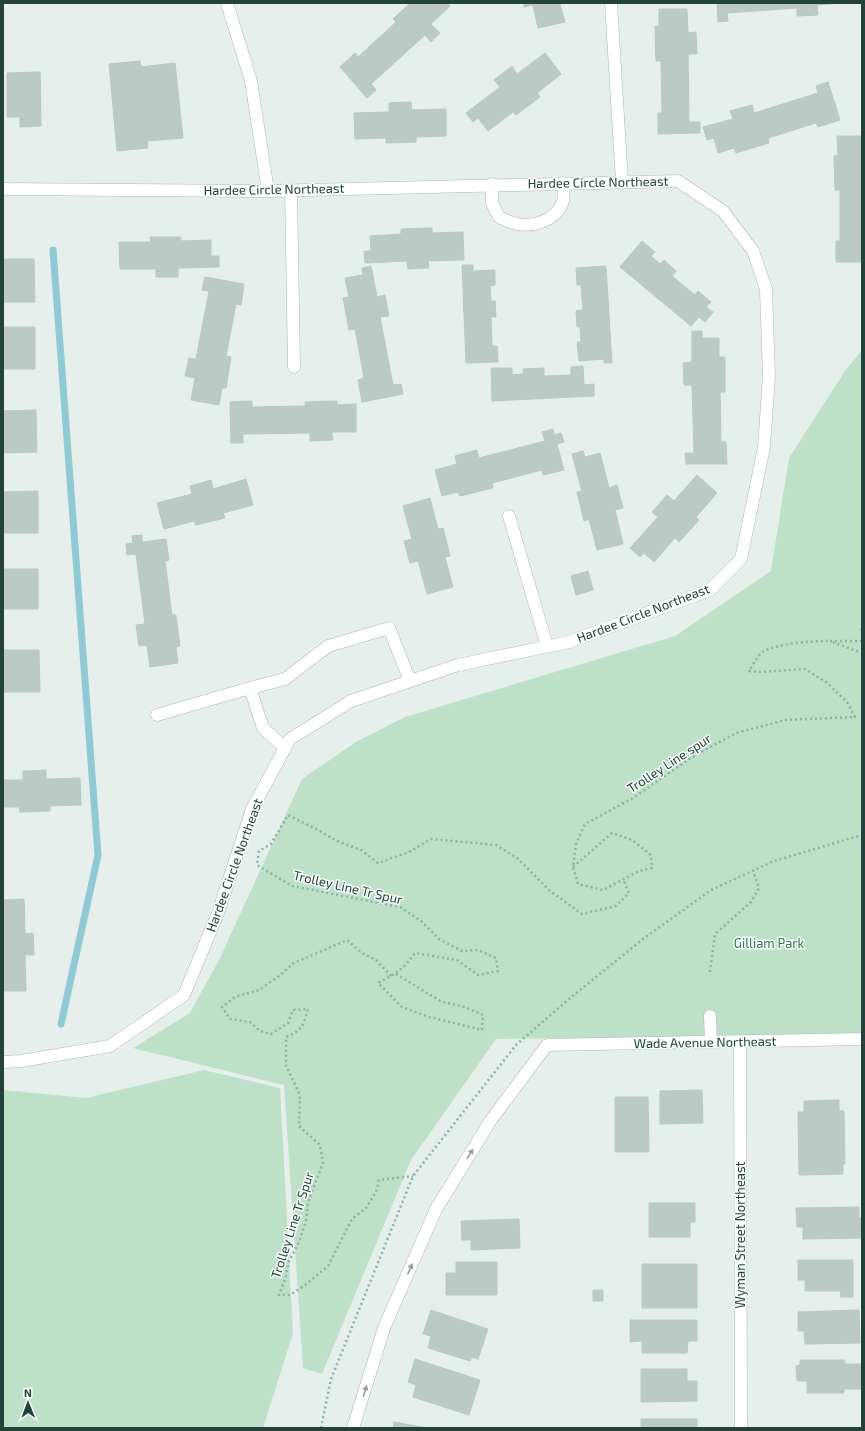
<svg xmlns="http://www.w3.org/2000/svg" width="865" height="1431" viewBox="0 0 865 1431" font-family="'Exo 2',sans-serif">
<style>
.green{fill:#bfe0c8}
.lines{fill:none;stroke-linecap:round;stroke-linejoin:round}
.stream{stroke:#8ec9d4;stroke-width:7}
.building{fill:#bbcac4;stroke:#b8c9c2}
.minor-casing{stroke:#a8b8b2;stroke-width:13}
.path{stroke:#86b3a5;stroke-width:2.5;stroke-dasharray:2 3;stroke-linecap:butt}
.minor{stroke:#fff;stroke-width:12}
.oneway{fill:#92a09c}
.labels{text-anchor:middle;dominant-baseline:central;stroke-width:3;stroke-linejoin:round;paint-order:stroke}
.street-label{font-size:13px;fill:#24423a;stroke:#f7fbf9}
.park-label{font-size:13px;fill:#2d7a4b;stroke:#f7fbf9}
</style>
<rect width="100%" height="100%" fill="#e6efeb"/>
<!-- green -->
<path class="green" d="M862 350V1035L496 1039 411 1160 322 1374 303 1368 284 1085 133 1048 190 1013 220 958 302 779 356 742 405 717 675 636 771 571 789 458 845 371Z
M204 1070 280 1088 293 1333 263 1428H3V1090L86 1098Z"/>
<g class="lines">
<!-- stream -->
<path class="stream" d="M53 250 98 855 61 1024"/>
</g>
<!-- building -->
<path class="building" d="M410 3H447L450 6 431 24 440 33 431 42 425 35 371 84 376 90 367 98 340 67 355 53 358 57 370 46 396 22 393 19Z
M524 3H565L560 4 565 22 538 28 533 5 524 7Z
M717 3H841L817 5 818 15 797 16V8L727 13 728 21 718 22Z
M659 9H687L688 33 696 32 697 54H688L689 122H700V133L658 134V113H662L661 61H656L655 26H659Z
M545 53 561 74 537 93 540 97 516 115 513 112 488 131 478 118 473 122 466 113 500 87 494 80 512 66 517 74Z
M140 61 141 67 175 63 183 138 147 141 148 148 117 151 109 64Z
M40 72 41 126 20 127V117H7V73Z
M828 82 840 120 818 127 816 123 768 138 769 143 736 153 734 148 718 153 714 138 707 140 703 127 733 119 730 111 752 105 754 113 818 93 816 86Z
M411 102 412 110 446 109V136L416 137V142L386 143V138L355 139 354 113 389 112V103Z
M837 136H862V262H836V241H840V190H835L834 156 838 155Z
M432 228V233L463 232 464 260 428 261 429 268 408 269 407 261 365 263 364 251H371L370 236 401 234V229Z
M150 237H181V241L211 240V256H219V267L178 268V277H156V269H120L119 242H151Z
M642 241 655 252 651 256 660 264 664 260 676 271 672 276 695 295 698 291 711 302 706 307 713 312 705 322 699 317 691 326 620 267Z
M3 259H34L35 302H3Z
M462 265H473V271L495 270V285L490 286 491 301H495L496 317H491L492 346H497L498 362 466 363Z
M371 266 377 297 385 295 389 316 380 317 393 385 401 384 403 394 362 402 358 380 364 378 355 329 349 330 343 298 349 297 345 278 363 275 362 268Z
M606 266 612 363H604V359L579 361 577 342H581L580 327H577L576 311 583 310 581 285H577L576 268Z
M205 277 244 284 241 305 236 304 226 356 231 357 226 388H222L219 405 191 400 195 378 185 376 189 358 196 359 209 291 202 290Z
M3 327H35V369H3Z
M692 331H702V338H719V357H725V392H720L721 442H726L727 464H686L685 453H694L692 385H684L683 363 692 362Z
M583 366 584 385 594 384V396L492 401 491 368H512V375L523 374V369L544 368V376L571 375V367Z
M252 401V407L305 406V402L337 401V405L356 404V432H332L333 440 310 441V433L243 434V443H231L230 402Z
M36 410 37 452 3 453V411Z
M553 429 554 435 561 433 564 442 557 444 564 470 543 475 542 470 492 483 493 488 460 496 458 492 442 496 435 470 457 464 455 456 477 450 479 458 545 441 542 432Z
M583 451 585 457 600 453 609 488 617 485 623 508 615 510 623 544 597 550 589 519 584 521 577 492 582 491 572 454Z
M697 475 717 493 696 517 699 520 679 542 675 538 654 562 644 553 640 557 630 548 658 517 652 512 667 495 674 501Z
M246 479 253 505 223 513 225 518 196 525 194 521 164 529 157 503 192 494 190 486 201 483 211 480 213 489Z
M38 491V533H3V492Z
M430 498 438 529 443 528 450 556 445 557 453 587 427 594 418 561 410 563 404 541 412 539 403 506Z
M142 535V542L166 539 169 560 165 561 172 615H176L180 646 176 647 178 663 150 667 147 645 139 646 136 625 145 624 136 554 127 555 126 544 133 543 132 536Z
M3 569H38V609H3Z
M588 571 593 590 576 595 571 576Z
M4 650H39L40 692H3Z
M46 770V779L80 778 81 805 50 806V811L20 812 19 807H3V780H23V771Z
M24 899 25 934 33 933 34 955H25L26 991H3V900Z
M702 1090 703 1123 660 1124V1091Z
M615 1097H648L649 1152H615Z
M839 1100V1111H844L845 1164H843V1174L799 1175 798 1112H804V1101Z
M649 1203H695V1222H690V1237H649Z
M859 1207V1218H862V1238L803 1239V1227H797L796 1208Z
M519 1219 520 1248 471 1250V1240H462L461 1221Z
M798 1260H853V1297H840L841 1291H805V1280H798Z
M456 1262H497V1295H446V1273H456Z
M642 1264H697V1308H642Z
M593 1290H603V1301H593Z
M431 1310 488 1329 478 1359 472 1357 470 1361 428 1348 431 1336 423 1334Z
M859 1310 860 1343 805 1344 804 1331H798V1312Z
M630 1320H697V1341H688L687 1353H642V1341L630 1342Z
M415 1359 480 1380 469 1415 413 1397 416 1385 408 1382Z
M800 1360H845V1364H862V1389H844V1393H807V1381H797L796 1366 800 1365Z
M641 1369H687V1381H697V1401L641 1402Z
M641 1419H697V1428H641Z
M394 1422 427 1428H393Z"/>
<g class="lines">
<!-- minor casing -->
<g class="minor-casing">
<path id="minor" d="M227 3 251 81 268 191
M611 3 622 182
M492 184V203L499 217C504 219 509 222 513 223 531 228 554 222 562 204 565 199 563 189 563 183
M3 189 268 191 678 181 723 211 753 251 766 289 769 376 764 447 741 559 710 590 569 642 458 665 351 701 290 739 252 809 218 913 184 995 110 1046 21 1061 3 1062
M291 190 294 367
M509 516 547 646
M250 688 263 728 285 748
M157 715 250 688 285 679 328 646 389 628 410 681
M710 1016 711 1042
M740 1042 741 1428
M353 1428 384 1328 436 1209 491 1120 547 1045 862 1039"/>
</g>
<!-- path -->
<path class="path" d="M862 629 860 632H862
M862 641H830L862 653
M573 867 612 833 632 840 651 855 652 868 639 871 603 890 578 884 573 867 576 844 585 824 633 798 692 757 736 733 785 720 855 717 847 702 826 682 805 669 761 672 749 671C753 665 758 654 764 651 781 643 811 641 830 641
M710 972 715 934 751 902 759 888 753 870
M396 974 442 1002 462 1006 483 1015 482 1030 429 1017 402 1007 378 983C396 973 403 970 415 953L457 960 478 975 498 971 496 958 478 950 462 951 439 939 421 921 400 907 292 886 257 865 259 851 271 844 288 815 316 829 337 841 361 850 378 863 409 852 431 839 496 845 517 858 550 891 582 914 616 906 629 893 623 879
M391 976 376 960 362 953 347 940 294 963 279 976 259 990 235 997 222 1007 230 1019 250 1022 260 1031 271 1034 288 1023 293 1010 308 1009C303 1026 303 1030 286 1037V1066L300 1095 299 1126 320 1145 323 1163 308 1202 306 1221 299 1242 289 1261 285 1279 279 1295H290L305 1285 328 1266 352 1219 366 1208 376 1192 379 1180 413 1176
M321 1428 331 1379 413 1176 516 1045 569 999 643 939 711 890 774 861 862 835"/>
<!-- minor -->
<use href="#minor" class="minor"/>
</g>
<!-- one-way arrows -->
<defs><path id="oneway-solid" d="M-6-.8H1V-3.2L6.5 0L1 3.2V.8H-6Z"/></defs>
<g class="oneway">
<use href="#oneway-solid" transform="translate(470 1154) rotate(-59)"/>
<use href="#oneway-solid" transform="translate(410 1269) rotate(-66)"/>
<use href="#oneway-solid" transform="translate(365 1391) rotate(-73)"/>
</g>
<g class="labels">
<!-- street labels -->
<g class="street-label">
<text transform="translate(598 182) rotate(-1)">Hardee Circle Northeast</text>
<text transform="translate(274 189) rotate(-1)">Hardee Circle Northeast</text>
<text transform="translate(643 613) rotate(-21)">Hardee Circle Northeast</text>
<text transform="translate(669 763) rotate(-33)">Trolley Line spur</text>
<text transform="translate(234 865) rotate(-70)">Hardee Circle Northeast</text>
<text transform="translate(348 887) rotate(13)">Trolley Line Tr Spur</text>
<text transform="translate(705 1042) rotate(-1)">Wade Avenue Northeast</text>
<text transform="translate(292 1225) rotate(-72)">Trolley Line Tr Spur</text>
<text transform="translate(740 1235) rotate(-90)">Wyman Street Northeast</text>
</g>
<!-- park labels -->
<g class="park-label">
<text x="769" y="943">Gilliam Park</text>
</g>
</g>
<!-- border -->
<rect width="865" height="1431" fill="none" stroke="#24423a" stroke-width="8"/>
<!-- north arrow -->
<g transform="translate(28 1403) rotate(359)" stroke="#f7fbf9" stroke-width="3" paint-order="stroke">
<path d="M0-3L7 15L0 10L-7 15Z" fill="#24423a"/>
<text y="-6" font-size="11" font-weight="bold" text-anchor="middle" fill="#24423a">N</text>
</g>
</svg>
